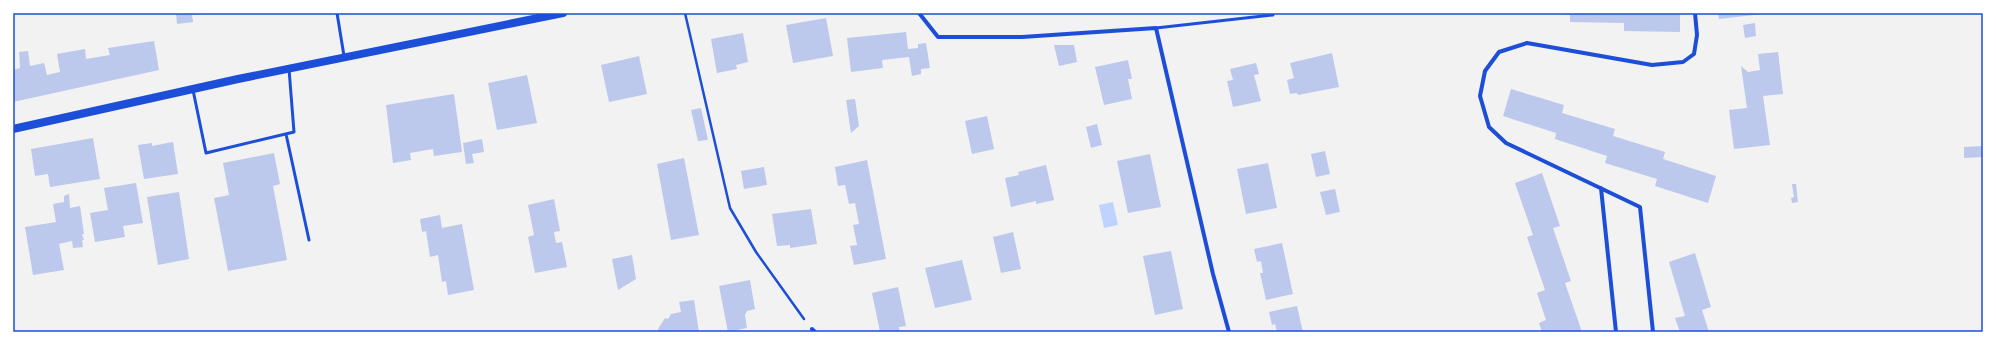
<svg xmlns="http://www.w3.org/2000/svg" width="1996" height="345" viewBox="0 0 1996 345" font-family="'PT Sans',sans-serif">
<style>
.water{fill:#bfd3fe}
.building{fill:#bdc9ec}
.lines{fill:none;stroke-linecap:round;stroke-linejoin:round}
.path{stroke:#1d4ed8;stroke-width:2.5}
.service{stroke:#1d4ed8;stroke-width:3}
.minor{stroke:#1d4ed8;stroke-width:4}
.secondary{stroke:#1d4ed8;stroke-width:8}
.neatline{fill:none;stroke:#1d4ed8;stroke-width:1.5}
</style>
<rect width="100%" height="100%" fill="#f2f2f2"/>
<!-- water -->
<path class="water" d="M1113 202 1118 225 1104 228 1099 205Z"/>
<!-- building -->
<path class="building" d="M176 13H206V14L192 15 193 22 177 24Z
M1554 13H1680V32L1624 31V23L1570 22V15Z
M1718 13H1761L1762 14 1719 19Z
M826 18 833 56 793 63 786 25Z
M1755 23 1756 36 1745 38 1743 25Z
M906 32 908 49 918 48V44L926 43 930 68 921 69V74L912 76 909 57 882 60 883 68 851 72 847 38Z
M743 33 748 62 736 65 737 69 717 73 711 39Z
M154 41 159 70 13 102V70L20 68 19 52 28 51 30 66 44 63 47 75 60 72 57 54 85 49 86 59 110 55 108 48Z
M1054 45H1074L1077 62 1059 66Z
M1778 52 1783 94 1763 96 1770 145 1734 149 1729 110 1747 108 1741 66 1748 72 1760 70 1758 54Z
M1332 53 1339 87 1298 95 1297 93 1290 94 1287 80 1294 78 1290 63Z
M639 56 647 94 609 102 601 65Z
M1128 60 1132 79H1128L1132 99 1104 105 1095 67Z
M1256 63 1259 74 1254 75 1261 101 1233 107 1227 81 1233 80 1230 69Z
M527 75 537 123 497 130 488 83Z
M1511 89 1564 105 1562 113 1615 129 1613 136 1665 152 1663 159 1716 176 1708 203 1655 186 1657 179 1605 163 1607 156 1555 139 1556 133 1503 116Z
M454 94 462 152 434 156 433 149 410 153 411 160 393 163 386 105Z
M855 99 859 126 851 133 846 100Z
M701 108 708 140 698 141 691 110Z
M987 116 994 149 972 154 965 121Z
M1097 124 1102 145 1091 148 1086 127Z
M93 138 100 179 50 187 48 174 35 176 31 149Z
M482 139 484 152 472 154 474 163 466 164 463 143Z
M173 142 178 174 144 179 138 145 152 143V146Z
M1983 146V157L1964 158V147Z
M1325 151 1330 174 1316 177 1311 154Z
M274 153 280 184 273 186 287 260 228 271 214 198 229 195 223 163Z
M1150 154 1161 207 1128 213 1117 161Z
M684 158 699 235 671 240 657 164Z
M867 160 886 259 854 265 850 246 857 245 853 225 859 224 855 203 849 204 845 185 838 186 835 167Z
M1268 163 1277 208 1246 214 1237 169Z
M1046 165 1054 200 1036 204V201L1011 207 1005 178 1019 175 1018 172Z
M764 167 767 185 744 189 741 171Z
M1542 173 1560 226 1553 228 1571 281 1565 283 1582 332H1542L1539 323 1546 320 1537 293 1545 290 1527 237 1533 235 1515 183Z
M136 183 143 223 123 226 125 237 95 242 90 213 108 210 104 188Z
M1792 184H1796L1798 202 1792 203 1791 198 1794 197Z
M1335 189 1340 212 1326 215 1320 192Z
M179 192 189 259 158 265 147 197Z
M69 194 70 208 80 206 84 234H82L84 240H82L83 247 73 248 72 241 59 244 64 270 33 275 25 227 56 222 53 204 64 202V196Z
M554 199 560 231 554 232 556 243 562 242 567 267 535 273 528 237 534 235 528 205Z
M811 209 817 244 790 248V245L777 246 772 214Z
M440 215 442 228 462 224 474 290 448 295 446 281 442 282 438 255 430 257 426 231 422 232 420 219Z
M1013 232 1021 269 1001 273 993 237Z
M1282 243 1293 294 1266 300 1260 273H1263L1261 261 1257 262 1254 249Z
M1171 251 1183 309 1155 315 1143 256Z
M1695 253 1711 307 1702 310 1709 332H1680L1675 318 1685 316 1669 262Z
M632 255 636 279 618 290 612 259Z
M962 260 972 300 935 308 925 268Z
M750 280 755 309 747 311 745 315 747 328 728 332 719 286Z
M898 287 906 326 899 327 900 332H880L872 293Z
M694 300 699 332H660L658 329 665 318 668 319 671 314 681 312 679 302Z
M1297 306 1303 332H1277L1275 324 1272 325 1269 312Z"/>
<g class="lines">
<!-- path -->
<path class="path" d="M685 13 730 208 756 252 804 319"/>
<!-- service -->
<path class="service" d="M337 13 344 56
M1156 28 1273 15
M193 90 206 153 294 132 289 69
M286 134 309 240"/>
<!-- minor -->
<path class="minor" d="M919 13 938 37H1022L1156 28 1213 274 1229 332
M1601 188 1616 332
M812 329 815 332
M1653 332 1640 207 1506 143 1489 127 1480 96 1485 71 1499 52 1527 43 1652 65 1683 62 1694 54 1697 35 1695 13"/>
<!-- secondary -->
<path class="secondary" d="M13 129 238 79 563 13"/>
</g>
<!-- border -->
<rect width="1996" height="345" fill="none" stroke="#ffffff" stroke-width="28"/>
<rect x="14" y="14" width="1968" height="317" class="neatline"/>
</svg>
